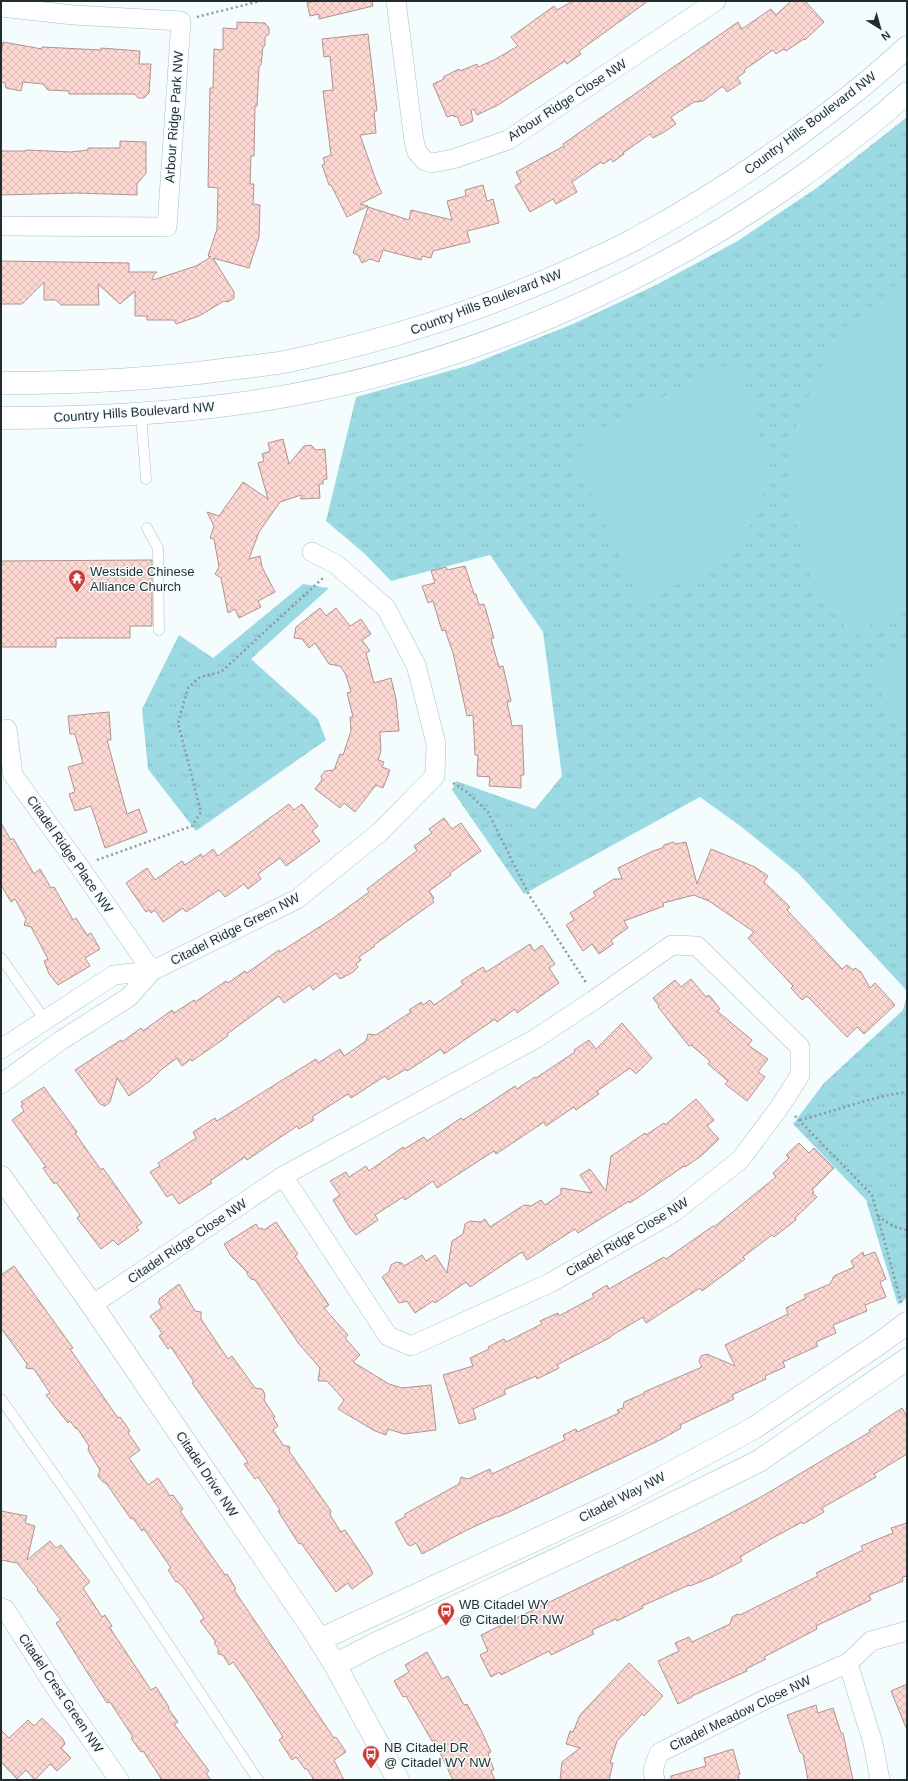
<svg xmlns="http://www.w3.org/2000/svg" width="908" height="1781" viewBox="0 0 908 1781" font-family="Helvetica,sans-serif">
<style>
.park{fill:url(#park-tufts)}
.pitch{fill:#9cdae3}
.building{fill:url(#building-cross-hatch);stroke:#b1928e}
.lines{fill:none;stroke-linecap:round;stroke-linejoin:round}
.lane-casing{stroke:#9fc2c7;stroke-width:11}
.street-casing{stroke:#9fc2c7;stroke-width:20}
.secondary-casing{stroke:#9fc2c7;stroke-width:23}
.path{stroke:#8e989a;stroke-width:2.5;stroke-dasharray:2 3;stroke-linecap:butt}
.lane{stroke:#fff;stroke-width:10}
.street{stroke:#fff;stroke-width:19}
.secondary{stroke:#fff;stroke-width:22}
.labels{text-anchor:middle;dominant-baseline:central;stroke-width:3;stroke-linejoin:round;paint-order:stroke}
.street-label{font-size:13px;fill:#1f2d2f;stroke:#f5fcfd}
.poi-label{font-size:13px;fill:#1f2d2f;stroke:#f5fcfd;text-anchor:start}
</style>
<defs>
<pattern id="park-tufts" width="24" height="20" patternUnits="userSpaceOnUse"><rect width="24" height="20" fill="#9cdae3"/><path d="M3 7l-1-3M5 7V3M7 7l1-3M15 17l-1-3M17 17v-4M19 17l1-3" fill="none" stroke="#86bbc3"/></pattern>
<pattern id="building-cross-hatch" width="8" height="8" patternUnits="userSpaceOnUse"><rect width="8" height="8" fill="#fdd8d3"/><path d="M0 0l8 8M0 8l8-8" fill="none" stroke="#d8bab5"/></pattern>
</defs>
<rect width="100%" height="100%" fill="#f5fcfd"/>
<!-- park -->
<path class="park" d="M907 117V991L798 873 743 828 700 797 524 894 452 790 456 781 535 809 562 776 543 632 490 555 391 581 365 554 326 521 356 397 470 365 573 324 656 285 736 242 818 187Z
M303 584 329 588 251 659 318 719 326 740 196 831 148 769 142 709 179 635 213 658Z
M907 994V1298L898 1305 866 1200 793 1124 824 1083 903 1010Z"/>
<!-- pitch -->
<path class="pitch" d="M907 277V600L853 637 822 596 803 563 787 467 798 419 837 335Z
M735 361 757 418 766 468 760 512 736 546 693 578 639 599 575 458 585 436Z
M907 645V730L867 674Z"/>
<!-- building -->
<path class="building" d="M315 1H372L373 6 319 19V14L310 16 307 3Z
M573 1H648L579 51 581 54 567 64 565 61 498 105 477 115 474 109 471 110 473 121 461 126 457 116 454 117V115L447 117 433 84 444 79 443 77 459 69 460 71 477 64 478 67 494 60 518 46 511 37 554 6 557 10Z
M791 1H805L824 22 805 40 804 39 786 51 784 49 776 54 773 50 744 70 745 72 737 78 741 83 727 92 723 86 703 101 694 102 671 117 676 124 664 132 653 138 650 134 623 153 624 154 613 162 611 159 603 164 601 162 572 182 577 192 556 204 553 199 530 212 515 186 521 182 516 172 564 146 563 144 738 22 742 29 771 9 776 15Z
M237 22 265 23 269 28V34L265 37V46H263L261 65 259 67 257 106H255L254 156H251L250 184H254L253 204 260 205 259 237 249 268 213 258 234 292V298L228 302 224 301 199 316 176 324 174 320H147V316H135V291L120 304 98 284 99 305H61L56 300H44V282L22 304H1V261L129 263V272H157L153 276V280L196 266 211 257 208 256 217 229 218 188 208 187 210 88H213L214 49 223 50V28L237 29Z
M368 34 377 111H374L376 133 360 135 377 183 382 193 360 204 368 206 347 217 331 185H329L322 165 325 164 323 158 331 155 323 91 333 90 330 56 324 57 322 39Z
M3 42 42 49V47L101 50V48L140 51 139 64H151L149 93 144 98H138L135 94H69V91L48 90 43 84 23 82 21 91 6 88 5 83 1 82V55Z
M120 141 146 142V173L137 184V195L76 193 1 195V151H26V150L71 152 88 150V148H120Z
M483 185 487 201 493 199 499 223 467 231 470 242 433 251 431 258 422 256 421 260 383 250 379 262 370 259 362 263 358 255 353 253 368 207 409 220 411 210 452 220 447 201 466 196 465 190Z
M283 439 289 464 304 446 311 445 316 450 325 449 327 479 323 480V484H319L320 498 301 499V495L280 502 259 532 249 559 260 556 262 567 275 592 258 601 261 607 239 618 235 609 228 613 221 578 215 574 219 567 214 539 210 538 214 526 207 512 219 516 243 482 268 499 258 463 264 461 262 454 270 451 268 443Z
M152 560V626H130V638H56V647H1V561Z
M465 566 474 594H476L479 605 484 604 494 638 491 639 499 667 503 666 511 701 507 702 512 726 522 725 524 775H521V788L489 786 490 777 477 776 478 755H475L473 715 467 716 453 653 445 630 442 631 433 601 428 603 422 586 435 583 431 571 446 567 447 570Z
M320 608 326 616 336 608 350 626 361 619 371 634 362 640 370 651 366 653 374 683 391 678 396 699 399 731 380 732 381 751 378 760 384 762 382 767 390 770 383 788 376 785 355 812 344 803 340 808 315 789 322 780 321 776 325 771 334 770 340 754 343 755 351 731 350 717H353L347 693 351 692 346 675 340 666 329 664 315 643 309 648 302 639 294 638 296 627Z
M109 712 111 740H107L127 814 139 809 147 832 105 848 91 806 75 811 69 794 75 792 68 767 83 763 75 734H70L68 716Z
M289 804 294 810 302 804 318 826 312 831 320 841 286 866 280 858 258 874 261 879 248 889 244 884 225 897 219 890 186 912 183 908 163 922 155 910 151 913 149 910 146 912 126 883 147 868 155 880 182 861 185 865 201 854 203 857 213 849 218 856Z
M444 818 452 829 461 823 481 851 450 873 451 875 429 891 434 898 432 899 434 902 374 945 375 946 359 957 361 960 356 964 358 967 353 972 340 979 336 973 313 990 310 985 284 1003 279 996 227 1034 228 1036 192 1061 191 1059 182 1066 177 1058 162 1069 150 1081 129 1096 117 1078 110 1102 105 1106 100 1104 75 1070 121 1040 122 1042 141 1028 143 1031 172 1010 174 1013 194 1000 195 1002 226 981 228 983 245 971 247 973 279 950 280 952 332 919 369 892 367 889 417 851 414 846 432 833 429 829Z
M1 823 11 840 13 838 34 874 40 869 51 888 54 887 73 920 76 918 87 935 91 933 100 949 85 958 90 966 58 985 49 974 44 961 48 959 31 927 24 925 26 919 15 899 11 902 1 885Z
M673 842 676 844 686 842 697 884 711 849 755 867 768 876 764 882 790 907 787 910 842 969 847 965 853 970 855 968 861 972 870 988 875 983 895 1005 864 1034 857 1027 847 1037 807 996 802 1000 791 988 793 986 748 938 754 932 709 901 694 895 663 903 664 906 624 921 628 928 611 940 613 944 599 954 592 944 583 951 566 925 574 920 570 913 596 896 593 892 614 879H622L618 868 653 851 662 848 664 845Z
M530 944 534 951 542 945 555 964 549 968 559 983 517 1013 515 1009 497 1022 495 1019 444 1054 441 1049 407 1071 406 1069 388 1080 385 1076 351 1098 348 1094 312 1117 314 1120 299 1129 297 1126 247 1160 245 1157 210 1181 212 1183 179 1204 172 1194 167 1197 150 1172 160 1166 158 1163 196 1138 193 1132 215 1118 217 1121 316 1059 318 1063 340 1049 344 1056 366 1041 368 1034 376 1035 411 1012 409 1010 421 1002 423 1005 430 1000 434 1005 463 985 461 981 483 967 486 972Z
M691 979 706 997 709 995 720 1009 717 1011 752 1040 748 1045 768 1059 758 1072 765 1077 747 1101 725 1084 728 1081 708 1064 710 1061 691 1045 689 1046 658 1007 659 1006 653 998 675 980 681 987Z
M622 1023 652 1058 636 1074 630 1068 597 1091 599 1094 576 1110 574 1107 546 1126 544 1122 496 1154 494 1151 437 1188 433 1181 405 1200 403 1197 375 1215 378 1220 356 1235 350 1228 333 1200 340 1195 330 1181 346 1172 349 1177 366 1166 369 1171 403 1147 404 1149 424 1137 427 1141 461 1118 463 1120 482 1108 515 1086 517 1089 535 1077 536 1078 575 1052 574 1050 589 1040 596 1049Z
M44 1087 77 1132 75 1133 101 1170 103 1168 142 1223 136 1227 139 1230 118 1245 113 1240 101 1249 77 1218 80 1215 56 1182 54 1184 43 1168 46 1167 12 1120 24 1111 21 1106 23 1104 21 1102Z
M696 1099 714 1120 707 1126 719 1139 701 1156 685 1167 684 1166 630 1203 629 1201 578 1233 575 1229 527 1260 522 1252 470 1287 466 1282 435 1303 433 1301 415 1313 407 1301 399 1303 382 1277 389 1272 391 1265 396 1262 402 1263 404 1266 422 1255 426 1261 435 1255 447 1273 452 1241 463 1234 465 1224 470 1221 481 1222 485 1219 490 1227 524 1205 531 1206 541 1200 545 1205 561 1194V1188L592 1193 580 1175 590 1169 606 1191 611 1156 628 1145 634 1140H635L645 1133 646 1135 664 1123 665 1125Z
M799 1143 809 1153 814 1148 834 1168 812 1190 814 1192 812 1193 817 1197 795 1218 796 1220 774 1237 772 1235 743 1257 745 1259 702 1291 700 1288 646 1323 643 1317 611 1336V1337L557 1365 559 1368 537 1379 536 1376 504 1390 506 1394 473 1409 476 1419 459 1424 443 1375 473 1366 470 1358 489 1349 488 1347 504 1339 506 1342 542 1324 540 1321 558 1313 559 1316 594 1297 592 1294 607 1285 609 1289 664 1257 666 1259 713 1226 714 1227 776 1177 773 1173 789 1158 786 1155Z
M276 1222 298 1254 295 1256 329 1305 324 1308 348 1335 345 1338 360 1355 353 1362 389 1384 402 1388 431 1385 436 1430 404 1434 388 1429 386 1435 375 1431 338 1409 344 1400 327 1381H318L320 1368 299 1344 255 1280 251 1279 247 1274V1272L231 1256 224 1244 256 1224 259 1229 262 1228 264 1230Z
M863 1252 864 1256 875 1252 886 1279 880 1282 886 1297 865 1305 867 1311 833 1325 836 1333 816 1342 818 1346 783 1362 785 1367 765 1376 766 1379 732 1395 734 1399 680 1425 681 1428 662 1439 507 1513 498 1517 497 1516 465 1531 422 1554 416 1543 410 1546 407 1544 395 1522 405 1517V1514L459 1484 461 1477 468 1479 490 1469 492 1474 565 1440 563 1435 576 1429 577 1432 619 1413 617 1410 623 1408 624 1402 645 1393 644 1392 702 1367 699 1361 701 1356 707 1354 735 1366 725 1345 788 1314 786 1308 806 1298 804 1295 830 1284 834 1276 854 1267 851 1261Z
M14 1266 73 1348 70 1349 118 1418 120 1417 130 1431 128 1433 140 1450 129 1458 148 1485 158 1478 170 1496 173 1495 183 1509 180 1511 225 1575 227 1574 236 1589 234 1590 311 1704 334 1738 336 1737 346 1752 334 1760 344 1780H314L307 1769H305L296 1757 292 1760 279 1740 283 1737 249 1685 233 1662 229 1665 223 1655 218 1654V1648L214 1643 216 1642 200 1621 204 1618 184 1588 177 1581 176 1582 168 1570 171 1568 144 1529 142 1531 133 1518 131 1519 106 1483 103 1482 98 1476 100 1470 88 1450 89 1446 77 1428 76 1429 70 1421 68 1423 46 1395 50 1393 34 1369 26 1368 27 1364 1 1328V1275Z
M179 1284 195 1311 201 1312V1319L228 1359 232 1356 255 1388 262 1389 265 1394 264 1400 275 1417 273 1418 278 1426 273 1430 283 1445 290 1447 289 1451 331 1511 330 1515 341 1532 345 1530 370 1567 373 1574 352 1589 348 1583 336 1592 301 1543 299 1544 278 1511 280 1510 258 1477 255 1479 244 1464 248 1462 192 1383 194 1382 171 1347 168 1349 159 1336 162 1333 150 1316 162 1308 158 1302 160 1300 159 1299Z
M902 1408 907 1417V1454L874 1474 876 1477 822 1508 824 1512 803 1524 802 1522 769 1540 740 1557 742 1561 712 1577 690 1586 689 1585 642 1606 643 1608 617 1621 616 1619 592 1630 594 1634 551 1655 549 1651 501 1675 500 1672 491 1677 480 1655 488 1651 481 1635 697 1531 761 1497 870 1432 869 1430Z
M1 1511 27 1516 25 1523 35 1526 27 1560 50 1541 56 1548 61 1545 90 1582 83 1588 102 1617 105 1615 112 1626 110 1628 151 1690 156 1687 169 1707 168 1708 178 1722 174 1724 209 1771 206 1773 211 1780H162L143 1751 141 1752 131 1738 133 1737 110 1702 107 1703 87 1672 56 1623 61 1620 37 1590 38 1589 17 1563 1 1560Z
M907 1523V1576L902 1577 903 1581 869 1595 871 1600 816 1626 817 1629 764 1657 766 1659 746 1669 747 1671 692 1696V1697L678 1704 658 1661 679 1651 675 1643 689 1637 692 1642 730 1624 732 1617 738 1614 740 1615 818 1576 816 1573 863 1550 861 1546 893 1533 891 1528Z
M427 1652 442 1679 448 1676 464 1705 467 1704 481 1730 491 1752 488 1754 494 1770 491 1771 495 1780H453L434 1740 432 1741 406 1696 403 1697 394 1681 409 1672 405 1665Z
M629 1663 663 1696 644 1716 642 1714 617 1741 610 1763H613L609 1780H560L562 1762 580 1748 566 1744 570 1731 573 1732 580 1715Z
M907 1684V1730L891 1691Z
M816 1705 818 1713 833 1708 841 1733H843L853 1780H808L803 1754 800 1752 787 1715Z
M42 1718 63 1739 65 1744 61 1748 71 1758 57 1771 50 1764 35 1780 26 1770 17 1779 1 1762V1730L9 1738 28 1720 34 1726Z
M733 1749 740 1774 738 1775 739 1780H671V1776L706 1766 704 1758Z"/>
<g class="lines">
<!-- lane casing -->
<g class="lane-casing">
<path id="lane" d="M141 414 146 479
M147 528 158 548 159 630
M1 958 45 1020
M1 1399 77 1507 258 1780"/>
</g>
<!-- street casing -->
<g class="street-casing">
<path id="street" d="M396 1 414 141 417 152 425 161 432 163 453 159 508 140 716 1
M1 7 73 15 181 21 167 227 1 226
M7 729 13 775 79 866 152 971
M1 1049 114 975 152 971 297 899 380 832 435 776 436 743 416 665 386 608 337 565 312 552
M1 1084 60 1041 129 997 152 971
M92 1305 283 1176 535 1039 594 1000 672 945 697 946 800 1047V1075L779 1108 740 1160 674 1212 550 1283 411 1346 388 1336 283 1176
M1 1608 5 1609 59 1693 119 1780
M848 1663 871 1641 907 1631
M655 1780 653 1770 659 1753 766 1699 848 1663 873 1743 880 1780"/>
</g>
<!-- secondary casing -->
<g class="secondary-casing">
<path id="secondary" d="M1 383C78 383 153 380 229 369 247 367 266 365 284 362 387 341 486 309 581 265 599 256 618 249 635 239 698 205 758 166 815 123 847 99 878 74 907 47
M1 418C98 418 196 413 292 395 473 361 644 287 794 182 833 154 872 125 907 93
M1 1177 92 1305 312 1628 335 1665 398 1780
M319 1640 613 1504 754 1428 880 1343 907 1323
M335 1665 373 1645 623 1528 759 1461 907 1359"/>
</g>
<!-- path -->
<path class="path" d="M197 17 260 1
M453 783 468 793 488 812 529 895 587 984
M97 860 192 826 201 812 178 723 188 688 200 677 221 672 323 578
M795 1116 872 1195 902 1306
M800 1120C836 1111 870 1097 907 1092
M878 1216C887 1223 895 1228 907 1230"/>
<!-- lane -->
<use href="#lane" class="lane"/>
<!-- street -->
<use href="#street" class="street"/>
<!-- secondary -->
<use href="#secondary" class="secondary"/>
</g>
<!-- icons -->
<defs>
<g id="temple-pin" transform="scale(0.9)"><path d="M0 17L-7.5 6A9.5 9.5 0 1 1 7.5 6Z" fill="#ca3b36" stroke="#f5fcfd"/><path d="M0-6L5-2H3V0L6.5 2.5H4V6H1.5V3h-3V6H-4V2.5H-6.5L-3 0V-2H-5Z" fill="#fff"/></g>
<g id="bus-pin" transform="scale(0.9)"><path d="M0 17L-7.5 6A9.5 9.5 0 1 1 7.5 6Z" fill="#ca3b36" stroke="#f5fcfd"/><path d="M-5-6H5V4H4V6H2V4H-2V6H-4V4H-5ZM-3.5-4V0h7V-4ZM-3.5 1.2v1.5H-2V1.2ZM2 1.2v1.5H3.5V1.2Z" fill="#fff"/></g>
</defs>
<g fill-rule="evenodd">
<use href="#temple-pin" x="77" y="578"/>
<use href="#bus-pin" x="446" y="1611"/>
<use href="#bus-pin" x="371" y="1754"/>
</g>
<g class="labels">
<!-- street labels -->
<g class="street-label">
<text transform="translate(567 100) rotate(-33)">Arbour Ridge Close NW</text>
<text transform="translate(174 117) rotate(-86)">Arbour Ridge Park NW</text>
<text transform="translate(810 123) rotate(-37)">Country Hills Boulevard NW</text>
<text transform="translate(486 302) rotate(-21)">Country Hills Boulevard NW</text>
<text transform="translate(134 412) rotate(-4)">Country Hills Boulevard NW</text>
<text transform="translate(70 854) rotate(55)">Citadel Ridge Place NW</text>
<text transform="translate(235 929) rotate(-27)">Citadel Ridge Green NW</text>
<text transform="translate(627 1237) rotate(-31)">Citadel Ridge Close NW</text>
<text transform="translate(187 1241) rotate(-34)">Citadel Ridge Close NW</text>
<text transform="translate(207 1474) rotate(56)">Citadel Drive NW</text>
<text transform="translate(622 1497) rotate(-27)">Citadel Way NW</text>
<text transform="translate(61 1693) rotate(56)">Citadel Crest Green NW</text>
<text transform="translate(740 1713) rotate(-26)">Citadel Meadow Close NW</text>
</g>
<!-- poi labels -->
<g class="poi-label">
<text x="90" y="571">Westside Chinese<tspan x="90" dy="15">Alliance Church</tspan></text>
<text x="459" y="1604">WB Citadel WY<tspan x="459" dy="15">@ Citadel DR NW</tspan></text>
<text x="384" y="1747">NB Citadel DR<tspan x="384" dy="15">@ Citadel WY NW</tspan></text>
</g>
</g>
<!-- border -->
<rect width="908" height="1781" fill="none" stroke="#1f2d2f" stroke-width="4"/>
<!-- north arrow -->
<g transform="translate(880 28) rotate(143)" stroke="#f5fcfd" stroke-width="3" paint-order="stroke">
<path d="M0-3L7 15L0 10L-7 15Z" fill="#1f2d2f"/>
<text y="-6" font-size="11" font-weight="bold" text-anchor="middle" fill="#1f2d2f">N</text>
</g>
</svg>
